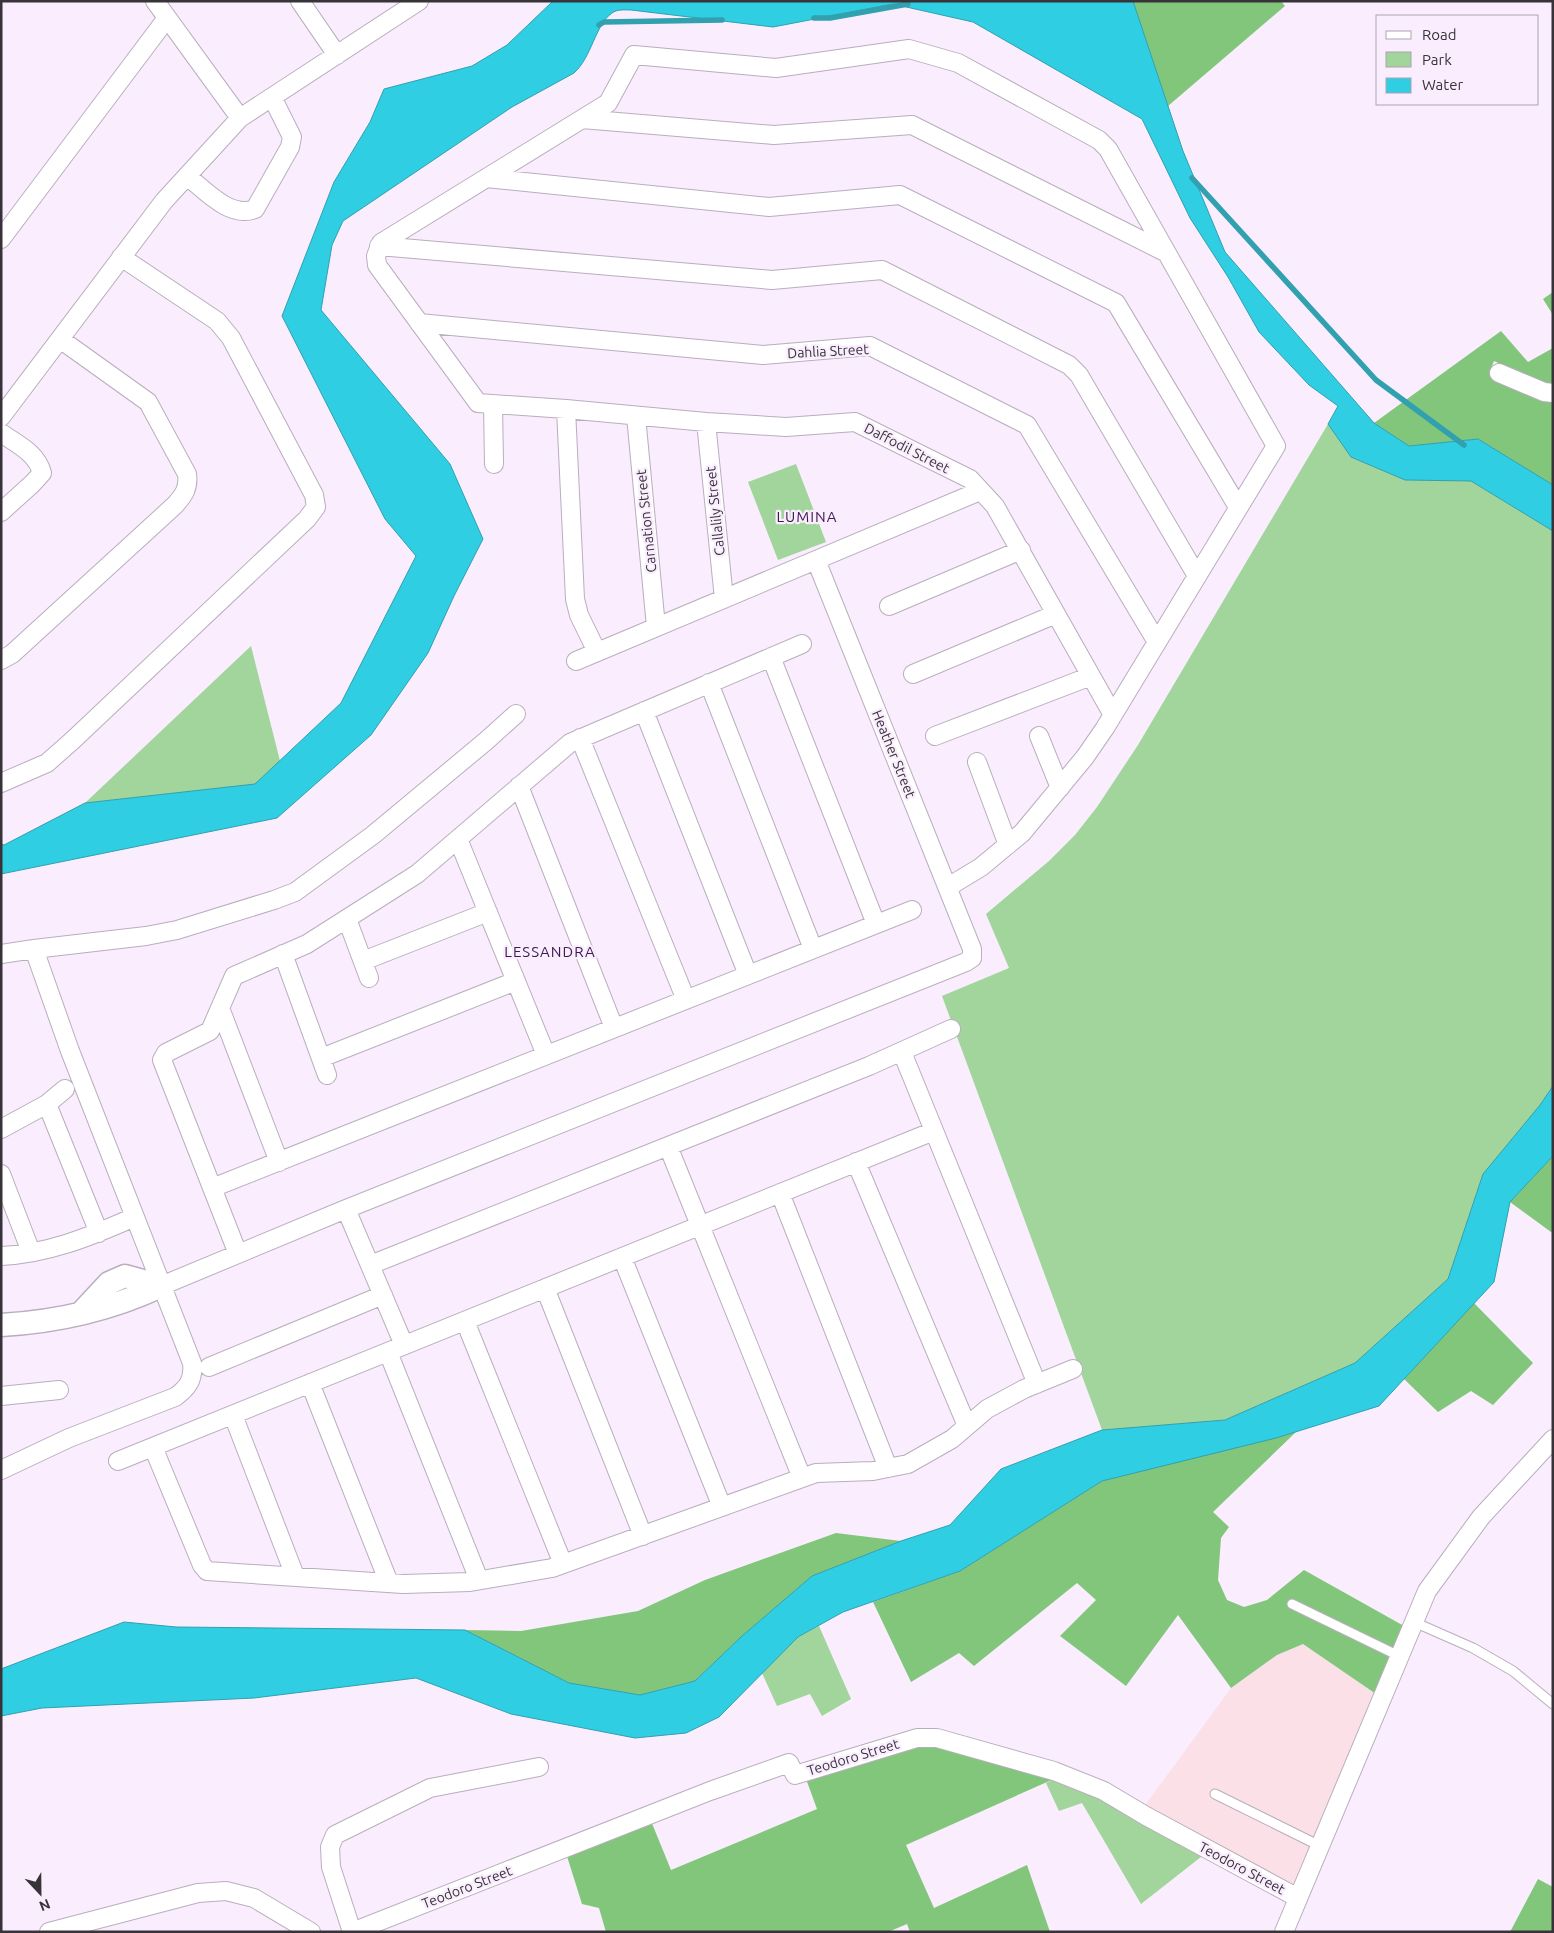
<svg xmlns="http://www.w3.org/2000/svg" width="1554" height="1933" viewBox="0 0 1554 1933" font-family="Ubuntu,sans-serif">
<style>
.industrial{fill:#fbe1e7}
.green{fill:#a1d59b}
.forest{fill:#82c67b}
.water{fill:#2fcee2;stroke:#31a0af}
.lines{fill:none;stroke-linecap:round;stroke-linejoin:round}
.stream{stroke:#31a0af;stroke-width:5.5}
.service-casing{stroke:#b9aebd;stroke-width:11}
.minor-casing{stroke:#b9aebd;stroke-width:20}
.tertiary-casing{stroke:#b9aebd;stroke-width:25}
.service{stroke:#fff;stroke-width:9}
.minor{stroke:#fff;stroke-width:18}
.tertiary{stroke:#fff;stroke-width:22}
.labels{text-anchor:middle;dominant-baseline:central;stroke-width:4.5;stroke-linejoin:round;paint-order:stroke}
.street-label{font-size:14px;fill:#373339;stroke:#f9edfe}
.neighbourhood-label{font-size:15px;letter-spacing:1px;fill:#3c1950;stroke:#f9edfe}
</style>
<rect width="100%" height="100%" fill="#f9edfe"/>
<!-- industrial -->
<path class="industrial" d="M1303 1643 1376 1694 1291 1889 1143 1808 1231 1688 1277 1655Z"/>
<!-- green -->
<path class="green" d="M1328 424 1351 457 1405 480 1471 481 1553 531V1086L1540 1105 1483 1174 1448 1279 1355 1363 1225 1420 1102 1430 942 996 1009 968 986 914 1049 861 1075 835 1097 807 1138 745Z
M796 464 826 542 778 560 748 482Z
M251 646 280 761 255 784 85 803Z
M819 1626 851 1699 822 1716 810 1694 777 1706 762 1673 798 1637Z
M1056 1778 1069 1782 1206 1853 1141 1904 1082 1803 1059 1811 1046 1783Z"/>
<!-- forest -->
<path class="forest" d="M1133 1H1281L1285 6 1168 106Z
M1553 292V315L1543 299Z
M1501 331 1528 362 1553 348V385H1545L1494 361 1489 373 1542 399H1553V485L1478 439 1409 446 1374 423Z
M1553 1156V1231L1551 1232 1510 1202Z
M1474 1303 1533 1363 1493 1405 1471 1391 1438 1412 1404 1379Z
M1296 1432 1213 1512 1229 1527 1221 1538 1218 1580 1227 1600 1244 1607 1267 1600 1304 1570 1404 1626 1376 1694 1303 1644 1277 1655 1231 1688 1178 1615 1126 1686 1060 1636 1096 1600 1077 1583 974 1666 959 1653 911 1682 873 1602 960 1571 1102 1481Z
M836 1533 901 1541 812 1576 742 1636 695 1681 640 1695 569 1683 465 1630 521 1631 638 1611 705 1580Z
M935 1745 1056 1778 906 1845 934 1908 1027 1865 1050 1932H910L907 1924 888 1932H606L599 1908 582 1904 566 1853 651 1821 671 1870 817 1809 806 1779 901 1748Z
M1538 1879 1553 1887V1932H1510Z"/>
<!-- water -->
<path class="water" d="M553 1H1133L1183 151 1225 252 1374 423 1409 446 1478 439 1553 485V531L1471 481 1405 480 1351 457 1328 424 1338 406 1309 385 1259 332 1228 277 1190 218 1142 119 973 22 893 4 773 27 631 10C625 10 617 9 612 13 595 25 592 57 574 73L512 107 343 221 332 245 321 310 450 464 483 539 454 596 428 653 371 735 277 818 1 874V844L4 845 85 803 255 784 341 703 416 556 385 519 282 316 334 182 370 122 384 89 472 66 507 45Z
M1553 1086V1156L1510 1202 1494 1282 1379 1406 1276 1438 1102 1481 960 1571 843 1612 798 1637 719 1717 686 1733 635 1738 511 1714 416 1678 254 1698 42 1708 1 1716V1669L124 1622 176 1627 465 1630 569 1683 640 1695 695 1681 742 1636 812 1576 901 1541 950 1525 1001 1469 1102 1430 1225 1420 1355 1363 1448 1279 1483 1174 1540 1105Z"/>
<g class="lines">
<!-- stream -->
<path class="stream" d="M814 18H830L908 4
M599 25 604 22 722 20
M1192 178 1376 380 1464 445"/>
<!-- service casing -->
<g class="service-casing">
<path id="service" d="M1292 1604 1399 1656
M1414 1622 1473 1648 1513 1671 1553 1704
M1215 1794 1320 1846"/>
</g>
<!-- minor casing -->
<g class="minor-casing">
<path id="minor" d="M155 1 240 118
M300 1 337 55
M582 119 774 135 912 125 1167 253
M187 176C205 190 230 219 255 209L290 147 292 137 272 97
M486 178 769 207 900 195 1116 303 1238 507
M1 239 167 18
M379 246 772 280 882 270 1069 365 1079 375 1197 576
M419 323 763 355 870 346 1027 425 1157 642
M1499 373 1544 392 1553 393
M493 404 494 464
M566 409 575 599 579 615 597 652
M636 416 656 627
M1 417 164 201 240 118 419 1
M706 422 724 599
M1 433C17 444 37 453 42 473L32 484 1 512
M889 606 1021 550
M771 657 876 924
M1 660 12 654 175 505C184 495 189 488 187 474L148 402 60 339
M576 661 980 491
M913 674 1056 614
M709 683 813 949
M644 711 748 975
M935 736 1091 676
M1039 736 1060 788
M580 738 686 1000
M977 762 1008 845
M1 783 47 763 73 740 307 519 316 507 314 495 231 338 217 321 121 257
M519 786 614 1028
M458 839 546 1055
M948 887 981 867 1022 833 1085 757 1105 728 1276 446 1108 149 1099 140 958 63 909 49 776 68 634 55 608 103 381 243 376 256 377 265 478 403 566 409 706 422 786 427 855 422 970 479 995 506 1113 715
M347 919 369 978
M1 954 34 949 146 936 177 930 274 900 295 892 373 835 486 741 516 714
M283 954 327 1075
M363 961 488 912
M220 1008 279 1162
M902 1052 1037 1384
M321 1058 516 981
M47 1104 99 1233
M1 1129 47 1104 65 1089
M668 1146 802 1478
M856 1162 967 1426
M1 1174 31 1252
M212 1188 912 910
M780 1193 888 1468
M346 1209 404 1345
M238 1254 162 1060 166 1053 210 1031 234 976 307 944 417 874 570 743 802 644
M1 1256C47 1254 89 1237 130 1219
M622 1257 722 1507
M370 1265 869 1066 951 1029
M161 1286 346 1209 966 962 972 958V949L816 560
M545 1288 643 1536
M465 1321 563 1564
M388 1352 479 1580
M209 1367 383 1295
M310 1383 389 1583
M1 1396 59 1390
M233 1415 295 1576
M153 1447 202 1565 207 1571 403 1584 470 1582 552 1568 816 1473 873 1471 908 1464 952 1439 987 1409 1024 1389 1073 1369
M118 1461 934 1131
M1 1470 69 1438 175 1397C188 1388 194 1379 192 1363L70 1051 34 949
M49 1932 198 1893 226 1891 254 1898 311 1932
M352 1932 710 1791 789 1763 795 1775 917 1738H937L1054 1771 1104 1791 1146 1816 1298 1898
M352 1932 331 1867 330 1847 335 1835 430 1788 539 1767
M1284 1932 1427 1591 1481 1517 1553 1439"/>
</g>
<!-- tertiary casing -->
<g class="tertiary-casing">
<path id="tertiary" d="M82 1312 109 1283 125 1276 161 1286
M1 1325C55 1322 112 1309 161 1286"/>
</g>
<!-- service -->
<use href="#service" class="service"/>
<!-- minor -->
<use href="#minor" class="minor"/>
<!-- tertiary -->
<use href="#tertiary" class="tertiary"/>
</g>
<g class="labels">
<!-- street labels -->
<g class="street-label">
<text transform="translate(828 351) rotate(-3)">Dahlia Street</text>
<text transform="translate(907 448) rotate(27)">Daffodil Street</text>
<text transform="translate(715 511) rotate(-96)">Callalily Street</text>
<text transform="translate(646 521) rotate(-96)">Carnation Street</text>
<text transform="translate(894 754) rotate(68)">Heather Street</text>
<text transform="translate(853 1757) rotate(-17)">Teodoro Street</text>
<text transform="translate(1242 1868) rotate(28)">Teodoro Street</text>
<text transform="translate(467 1887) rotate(-21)">Teodoro Street</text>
</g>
<!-- neighbourhood labels -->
<g class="neighbourhood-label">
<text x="807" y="516">LUMINA</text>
<text x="550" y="951">LESSANDRA</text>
</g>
</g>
<!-- border -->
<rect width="1554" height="1933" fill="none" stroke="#373339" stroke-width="5"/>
<!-- legend -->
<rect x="1376" y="15" width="162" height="90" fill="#f9edfe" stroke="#aba3af"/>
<rect x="1386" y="31" width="25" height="8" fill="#ffffff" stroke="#aba3af"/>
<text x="1422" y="40" font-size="15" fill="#373339">Road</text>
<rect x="1386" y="52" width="25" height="15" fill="#a1d59b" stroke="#aba3af"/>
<text x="1422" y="65" font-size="15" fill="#373339">Park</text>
<rect x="1386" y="78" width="25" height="15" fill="#2fcee2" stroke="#aba3af"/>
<text x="1422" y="90" font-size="15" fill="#373339">Water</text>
<!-- north arrow -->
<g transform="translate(40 1893) rotate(158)" stroke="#f9edfe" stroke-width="4" paint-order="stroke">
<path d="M0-4L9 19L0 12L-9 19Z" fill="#373339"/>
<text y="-8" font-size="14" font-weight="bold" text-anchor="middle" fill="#373339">N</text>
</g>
</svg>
